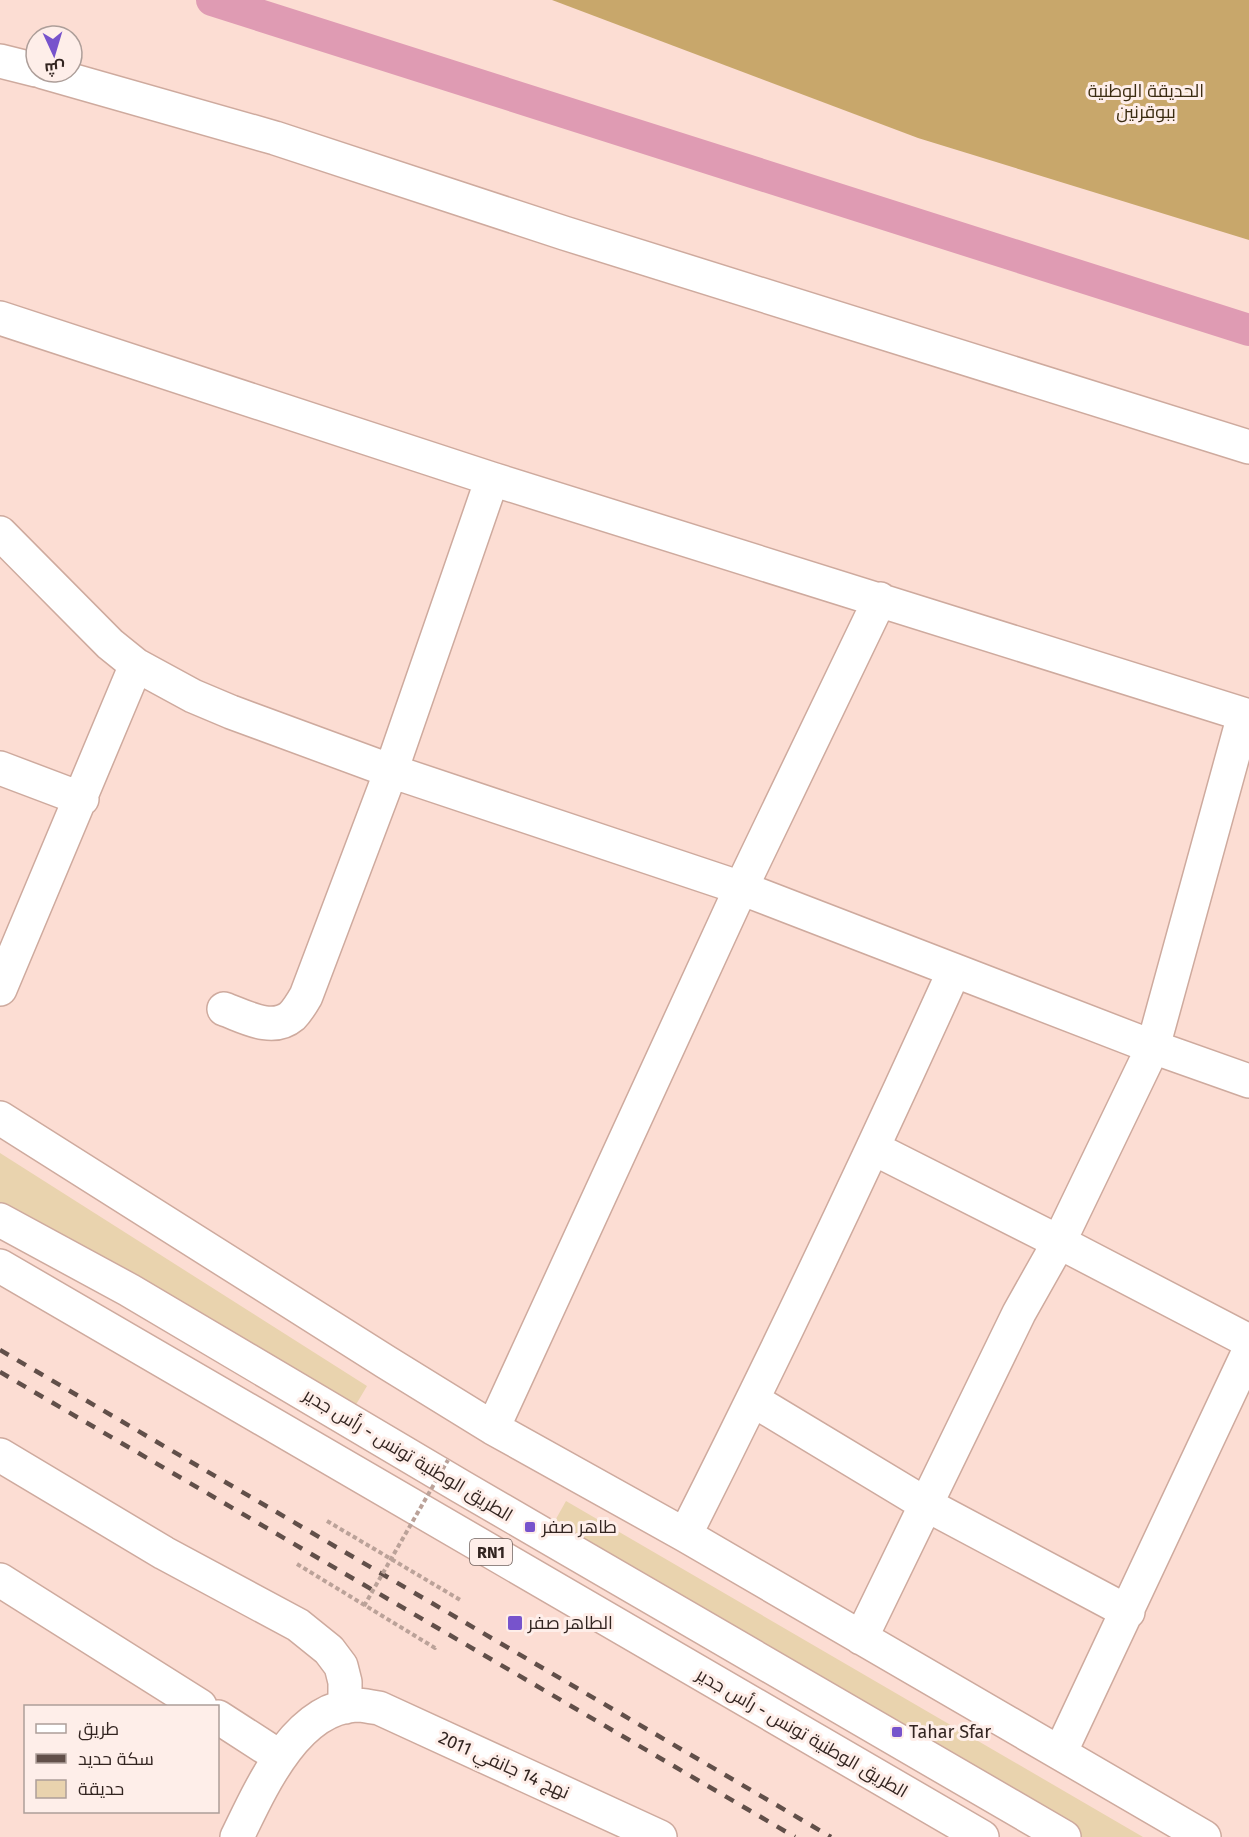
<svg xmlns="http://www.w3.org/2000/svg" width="1249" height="1837" viewBox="0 0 1249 1837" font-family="'Fira Sans',Cairo,sans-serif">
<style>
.green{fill:#e9d3ae}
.forest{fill:#c8a76b}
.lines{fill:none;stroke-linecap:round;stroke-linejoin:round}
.canal{stroke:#df9bb3;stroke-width:32}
.minor-casing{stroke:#ceaa9e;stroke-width:36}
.trunk-casing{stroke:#ceaa9e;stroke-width:36}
.path{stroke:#bba299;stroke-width:4;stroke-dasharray:4.5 3;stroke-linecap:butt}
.minor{stroke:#fff;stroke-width:33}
.trunk{stroke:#fff;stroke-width:33}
.rail{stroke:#614f49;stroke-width:4.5;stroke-dasharray:10 10;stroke-linecap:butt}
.path-bridge{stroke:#bba299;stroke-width:4;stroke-dasharray:4.5 3;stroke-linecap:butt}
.poi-dot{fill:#7753cc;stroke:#feeee9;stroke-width:2}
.labels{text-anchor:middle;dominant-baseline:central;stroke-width:6;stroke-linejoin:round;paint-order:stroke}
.shield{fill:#feeee9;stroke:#70615d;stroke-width:1.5}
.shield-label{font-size:16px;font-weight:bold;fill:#332521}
.park-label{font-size:18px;fill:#3b2c11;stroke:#feeee9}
.street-label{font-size:18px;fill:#332521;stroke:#feeee9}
.poi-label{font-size:18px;fill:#332521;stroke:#feeee9;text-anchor:start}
</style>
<rect width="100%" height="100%" fill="#fcddd3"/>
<!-- green -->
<path class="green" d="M0 1153 367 1386 351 1413 0 1212Z
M566 1501 1143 1837H1077L552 1526Z"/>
<!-- forest -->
<path class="forest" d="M552 0H1249V240L918 138Z"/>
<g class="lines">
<!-- canal -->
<path class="canal" d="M212 0 1249 330"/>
<!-- minor casing -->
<g class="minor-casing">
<path id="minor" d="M0 61 36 70
M43 72 275 138 564 233 1249 447
M0 318 492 479 1249 716
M0 533 110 644 136 665 193 696 231 712 391 771 741 888 1153 1047 1249 1081
M0 768 82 799
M0 989 136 665
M224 1009C244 1016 272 1033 292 1016 298 1010 302 1003 306 996L391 771 492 479
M0 1118 386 1362 493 1428 685 1535 1204 1837
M873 1148 1059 1242 1249 1341
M753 1400 927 1505 1128 1612
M493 1428 741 888 880 599
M0 1455 164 1553 298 1625 329 1650 341 1666 345 1682V1707
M685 1535C779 1349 868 1161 954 971
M0 1580 200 1706
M861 1638 1019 1313 1059 1242 1153 1047 1244 715
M218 1717 280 1757
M1060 1753 1249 1351
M237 1837C260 1790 295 1708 356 1705 363 1705 371 1707 379 1708L660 1837"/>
</g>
<!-- trunk casing -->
<g class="trunk-casing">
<path id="trunk" d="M0 1220 129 1290 460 1486 1064 1837
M0 1266 982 1837"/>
</g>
<!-- path -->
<path class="path" d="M327 1521 462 1601
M297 1564 435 1648 436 1646"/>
<!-- minor -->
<use href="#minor" class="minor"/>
<!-- trunk -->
<use href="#trunk" class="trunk"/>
<!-- rail -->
<path class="rail" d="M0 1350 831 1837
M0 1372 795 1837"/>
<!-- path-bridge -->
<path class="path-bridge" d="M364 1606 448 1460"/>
</g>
<!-- markers -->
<g class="poi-dot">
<rect x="524" y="1521" width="12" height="12" rx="3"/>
<rect x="507" y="1615" width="16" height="16" rx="3"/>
<rect x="891" y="1726" width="12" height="12" rx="3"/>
</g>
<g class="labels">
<!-- shield labels -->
<rect class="shield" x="470" y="1539" width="42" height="26" rx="4.5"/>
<g class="shield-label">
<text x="491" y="1552">RN1</text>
</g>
<!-- park labels -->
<g class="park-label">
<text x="1146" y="91">الحديقة الوطنية<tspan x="1146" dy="21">ببوقرنين</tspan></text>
</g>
<!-- street labels -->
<g class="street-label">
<text transform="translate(408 1455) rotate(31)">الطريق الوطنية تونس - رأس جدير</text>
<text transform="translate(802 1733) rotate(30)">الطريق الوطنية تونس - رأس جدير</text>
<text transform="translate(504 1765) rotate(24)">نهج 14 جانفي 2011</text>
</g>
<!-- poi labels -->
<g class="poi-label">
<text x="542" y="1527">طاهر صفر</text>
<text x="528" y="1623">الطاهر صفر</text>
<text x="909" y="1732">Tahar Sfar</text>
</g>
</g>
<!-- legend -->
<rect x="24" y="1705" width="195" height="108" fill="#feeee9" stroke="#ad9e99" stroke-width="1.5"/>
<rect x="36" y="1724" width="30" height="9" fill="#ffffff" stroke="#ad9e99" stroke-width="1.5"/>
<text x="78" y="1735" font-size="18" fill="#332521">طريق</text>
<rect x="36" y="1754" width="30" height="9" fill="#614f49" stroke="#ad9e99" stroke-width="1.5"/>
<text x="78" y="1765" font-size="18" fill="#332521">سكة حديد</text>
<rect x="36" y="1780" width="30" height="18" fill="#e9d3ae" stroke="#ad9e99" stroke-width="1.5"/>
<text x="78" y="1795" font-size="18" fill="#332521">حديقة</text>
<!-- north arrow -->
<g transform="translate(54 54) rotate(176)"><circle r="28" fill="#feeee9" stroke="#ad9e99" stroke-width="1.5"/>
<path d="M0-4.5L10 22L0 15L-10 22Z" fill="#7753cc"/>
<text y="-9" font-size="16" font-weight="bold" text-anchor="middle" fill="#332521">ش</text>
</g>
</svg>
